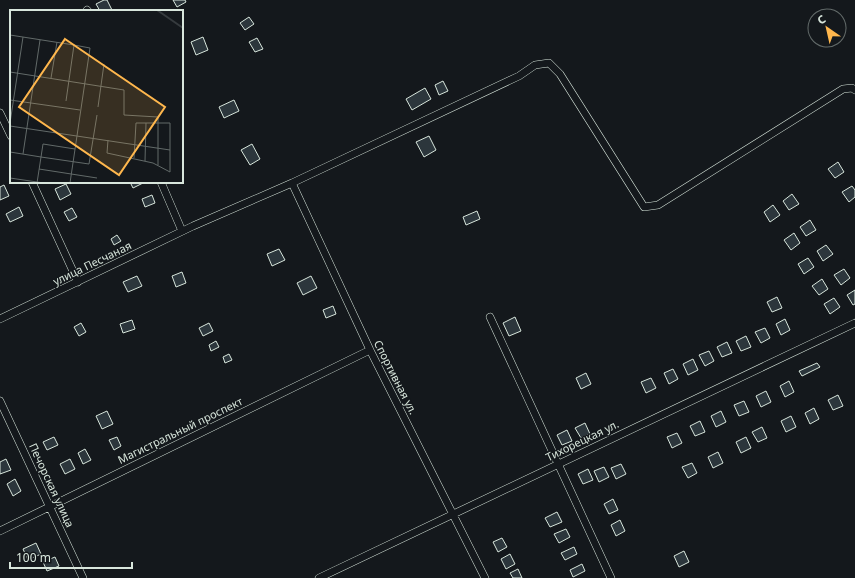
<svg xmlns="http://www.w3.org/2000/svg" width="855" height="578" viewBox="0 0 855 578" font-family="'Noto Sans',sans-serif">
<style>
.building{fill:#2c363c;stroke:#d8e6dc}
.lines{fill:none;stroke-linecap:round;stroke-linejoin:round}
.street-casing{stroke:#d8e6dc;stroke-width:8}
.street{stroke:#14181c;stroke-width:7}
.labels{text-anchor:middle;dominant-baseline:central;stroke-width:3;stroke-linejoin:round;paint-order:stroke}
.street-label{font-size:11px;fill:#d8e6dc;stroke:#14181c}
.inset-river{fill:none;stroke:#363b3e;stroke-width:2}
.inset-road{fill:none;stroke:#626a69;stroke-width:1}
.view{fill:#ffb74d;fill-opacity:0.15;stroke:#ffb74d;stroke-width:2}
.inset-edge{fill:none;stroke:#d8e6dc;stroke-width:2}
</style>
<rect width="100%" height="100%" fill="#14181c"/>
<!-- building -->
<path class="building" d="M104 0H107L112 10 100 11 96 4Z
M173 0H185L186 2 177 7Z
M249 17 254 24 245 30 240 23Z
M203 37 208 50 196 55 191 42Z
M257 38 263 49 255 52 249 42Z
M443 81 448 91 439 95 435 85Z
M425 88 431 99 412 110 406 99Z
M234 100 239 111 224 118 219 107Z
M429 136 436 150 424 157 416 142Z
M252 144 260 159 250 165 241 150Z
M838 162 844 172 835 178 828 169Z
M130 182H142L143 183 133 188Z
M66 184 71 194 60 200 55 189Z
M4 185 9 196 0 200V187Z
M852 186 855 190V197L849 202 842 192Z
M792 194 799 204 789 210 783 201Z
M152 195 155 203 145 207 142 199Z
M773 205 780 215 770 222 764 212Z
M19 207 23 216 10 222 6 214Z
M72 208 77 217 69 221 64 212Z
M477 211 480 219 466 225 463 217Z
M810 220 816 230 806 236 800 227Z
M794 233 800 243 791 250 784 240Z
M117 235 121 241 114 245 111 239Z
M826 245 833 254 823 261 817 251Z
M279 249 285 260 272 266 267 254Z
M808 258 814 267 804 274 798 264Z
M844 269 850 278 841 285 834 275Z
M182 272 186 283 176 287 172 276Z
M137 276 142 286 128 292 123 282Z
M311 276 317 288 303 295 297 283Z
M822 279 828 289 819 295 812 286Z
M855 290V304L853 305 847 295Z
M777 297 782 308 772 312 767 302Z
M834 298 840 307 830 314 824 304Z
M333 306 336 314 326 318 323 310Z
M515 317 521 331 509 336 503 323Z
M785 319 790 330 781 335 776 324Z
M132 320 135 329 123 333 120 324Z
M81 323 86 332 79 336 74 327Z
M209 323 213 331 203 336 199 328Z
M765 328 770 338 761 343 755 332Z
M746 336 751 347 741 351 736 341Z
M216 341 219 347 211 351 209 345Z
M727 342 732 353 722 357 717 347Z
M709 351 714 361 705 366 699 355Z
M229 354 232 360 225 363 223 357Z
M693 359 698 370 688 375 683 364Z
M817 363 820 367 802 376 799 371Z
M673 369 678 379 669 384 664 373Z
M586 373 591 384 581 389 576 378Z
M651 378 656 388 646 393 641 382Z
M789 381 794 392 785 397 780 386Z
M766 391 771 402 761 407 756 396Z
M838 395 843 406 833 410 828 400Z
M744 401 749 412 739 416 734 405Z
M814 408 819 419 810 424 805 413Z
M107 411 113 424 102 429 96 416Z
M721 411 726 422 716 427 711 416Z
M791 416 796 427 786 432 781 421Z
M700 421 705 432 695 436 690 426Z
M585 423 590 434 581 438 575 428Z
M762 427 767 438 758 442 752 432Z
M567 430 572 441 562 445 557 435Z
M677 433 682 443 672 448 667 437Z
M54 437 58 445 47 450 43 442Z
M117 437 121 446 114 450 109 440Z
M746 437 751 448 741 453 736 442Z
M85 449 91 460 83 464 78 453Z
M718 452 723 463 713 468 708 457Z
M6 459 11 470 0 474V462Z
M70 459 75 469 65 474 60 464Z
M692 463 697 473 688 478 682 467Z
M621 464 626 474 616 479 611 468Z
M604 467 609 477 599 482 594 471Z
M588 469 593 480 583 484 578 474Z
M15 479 21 491 13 496 7 484Z
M613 499 618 510 609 514 604 504Z
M557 512 562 522 550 527 545 518Z
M620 520 625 531 616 536 611 525Z
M566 529 570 537 559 543 554 534Z
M502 538 507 547 498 552 493 542Z
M36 543 41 554 28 560 23 549Z
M574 547 577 554 565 560 561 553Z
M684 551 689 562 679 567 674 556Z
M510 554 515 564 506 569 501 559Z
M55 557 59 566 47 571 43 562Z
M582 564 585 571 573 577 570 570Z
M518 569 522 578H513L510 573Z"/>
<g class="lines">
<!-- street casing -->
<g class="street-casing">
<path id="street" d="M87 10 88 11
M0 113 11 136
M32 182 78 282
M161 182 182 231
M292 183 370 350 485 578
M490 317 611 578
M0 319 193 226 292 183 519 76 535 65 549 63 560 74 644 207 658 205 843 89 852 88 855 90
M0 401 83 578
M0 531 370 350
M319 578 855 323"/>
</g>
<!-- street -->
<use href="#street" class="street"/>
</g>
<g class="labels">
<!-- street labels -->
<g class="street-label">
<text transform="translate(92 263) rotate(-26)">улица Песчаная</text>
<text transform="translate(396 377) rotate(63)">Спортивная ул.</text>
<text transform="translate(180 430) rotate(-26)">Магистральный проспект</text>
<text transform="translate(582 440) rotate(-26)">Тихорецкая ул.</text>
<text transform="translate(52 485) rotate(65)">Печорская улица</text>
</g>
</g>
<!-- overview -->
<g transform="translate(10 10)">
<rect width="173" height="173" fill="#14181c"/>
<path class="inset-river" d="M147 0 173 18"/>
<path class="inset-road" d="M0 25 64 35M0 62 114 80V105L148 107V155M41 68 47 32M0 90 70 100M56 91 64 35 80 38 60 173M88 97 94 54M0 113 13 27M0 116 160 140M98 130 97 143 143 153 160 162V113H126L124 148M65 139 33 134 31 147 79 154 87 105M0 142 31 147 27 173M13 144 30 30M135 151 136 113M29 159 87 168M0 168 34 173"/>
<path class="view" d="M55 29 155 97 109 165 9 97Z"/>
<rect width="173" height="173" class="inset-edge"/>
</g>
<!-- north arrow -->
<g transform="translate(827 28) rotate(326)"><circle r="19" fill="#14181c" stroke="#626a69"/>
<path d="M0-3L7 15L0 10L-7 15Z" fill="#ffb74d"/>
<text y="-6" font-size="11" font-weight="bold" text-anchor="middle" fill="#d8e6dc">С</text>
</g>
<!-- scale -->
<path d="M10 562v6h122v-6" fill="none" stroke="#d8e6dc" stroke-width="2"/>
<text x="16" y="562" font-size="12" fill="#d8e6dc" stroke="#14181c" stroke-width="3" paint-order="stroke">100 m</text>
</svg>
